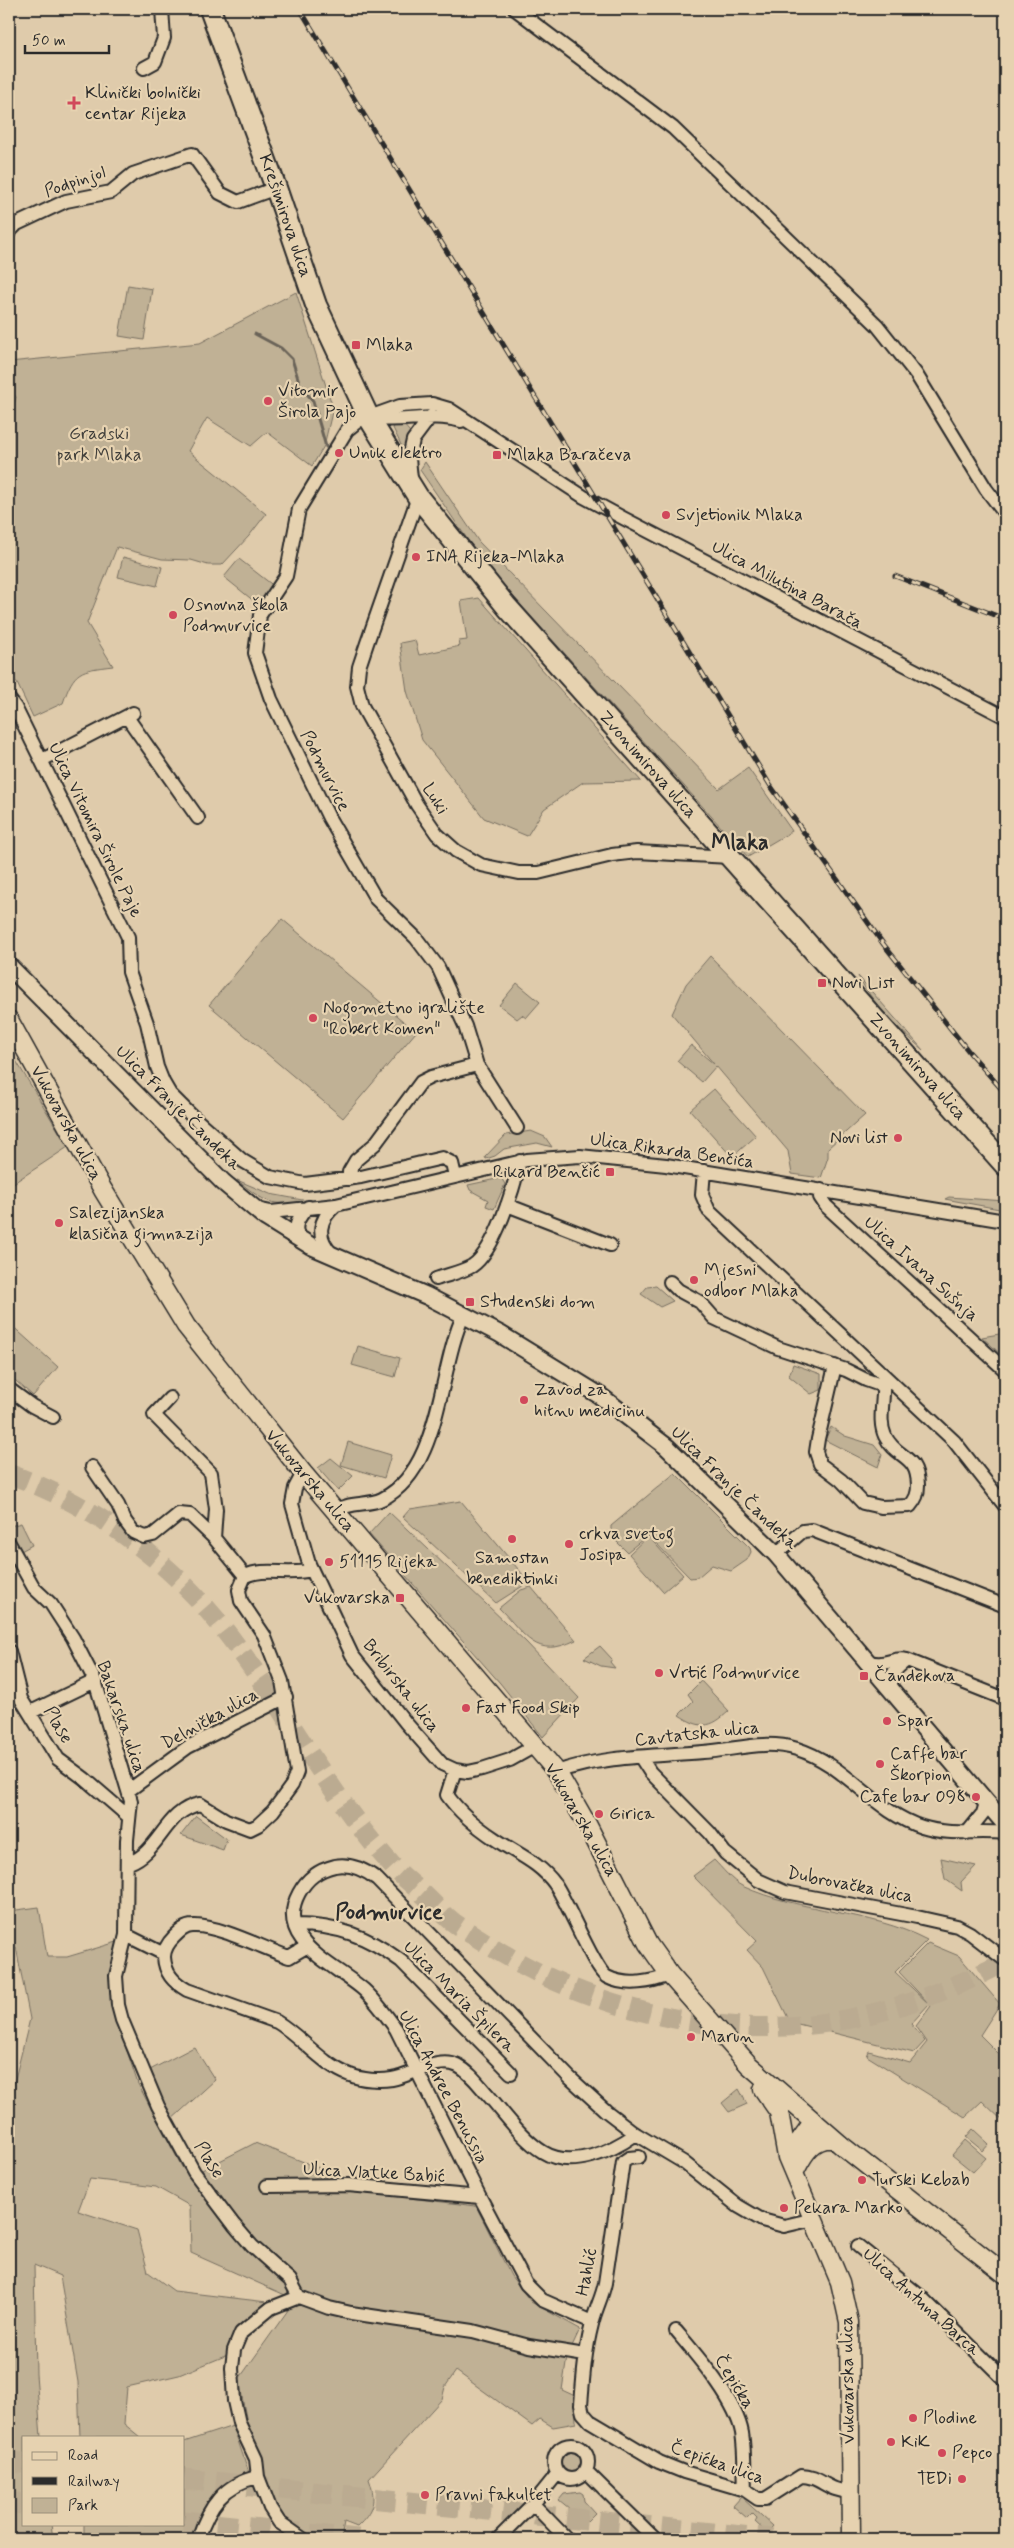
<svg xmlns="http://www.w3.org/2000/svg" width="1014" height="2548" viewBox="0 0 1014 2548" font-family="Mynerve,sans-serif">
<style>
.green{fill:#c0b195;stroke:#766e60}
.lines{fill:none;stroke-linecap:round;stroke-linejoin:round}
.stream{stroke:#6b6459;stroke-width:3}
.primary-tunnel{stroke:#bbab91;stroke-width:20;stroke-dasharray:20 10;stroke-linecap:butt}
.trunk-tunnel{stroke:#bbab91;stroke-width:21;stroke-dasharray:21 11;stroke-linecap:butt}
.minor-casing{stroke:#2b2b2b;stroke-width:16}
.tertiary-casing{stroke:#2b2b2b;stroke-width:20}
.secondary-casing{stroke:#2b2b2b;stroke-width:21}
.primary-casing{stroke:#2b2b2b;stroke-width:24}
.minor{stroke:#e6d2b0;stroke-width:12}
.tertiary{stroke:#e6d2b0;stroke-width:16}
.secondary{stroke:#e6d2b0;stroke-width:18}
.primary{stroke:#e6d2b0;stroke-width:20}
.rail-casing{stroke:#2b2b2b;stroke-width:5}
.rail{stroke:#e6d2b0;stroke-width:3;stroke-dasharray:9;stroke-linecap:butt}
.poi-dot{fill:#d1495b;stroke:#e6d2b0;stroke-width:2}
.labels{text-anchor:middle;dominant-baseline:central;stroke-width:4.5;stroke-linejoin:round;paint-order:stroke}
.poi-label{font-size:18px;fill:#2b2b2b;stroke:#e6d2b0;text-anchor:start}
.street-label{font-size:18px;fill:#2b2b2b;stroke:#e6d2b0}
.park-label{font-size:18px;fill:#413f3b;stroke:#e6d2b0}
.district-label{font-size:22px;font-weight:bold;fill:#2b2b2b;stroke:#e6d2b0}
</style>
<rect width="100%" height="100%" fill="#dfcbab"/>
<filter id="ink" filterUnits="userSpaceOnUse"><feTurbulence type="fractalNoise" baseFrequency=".02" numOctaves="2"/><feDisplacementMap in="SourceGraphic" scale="10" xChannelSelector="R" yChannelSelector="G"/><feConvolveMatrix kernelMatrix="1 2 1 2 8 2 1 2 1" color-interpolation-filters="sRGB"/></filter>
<g filter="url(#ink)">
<!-- green -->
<path class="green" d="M128 285 152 289 144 340 119 336Z
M296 292 333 408 324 446 312 466 267 432 251 446 207 418 188 451 266 514 249 536 222 565H208L191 560 162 559 117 547 87 623 113 666C80 670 74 670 63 703L33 717 16 681 9 682V422L16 397 9 388V362L200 343Z
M397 423H402L410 432 404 451 393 428Z
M425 462 479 542 719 789 748 768 792 831 748 857 485 565 420 470Z
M123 557 162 567 157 586 118 577Z
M239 559 275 587 260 606 224 577Z
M479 598 641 781 583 782 544 809 527 836 484 818 422 740 407 691 400 643 415 640 419 655 460 646 459 641 467 640 461 601Z
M282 919 416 1032 343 1118 209 1005Z
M710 956 865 1115 828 1148V1157L821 1178 792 1174 788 1151 716 1066 702 1082 677 1061 691 1045 714 1064 672 1014 686 984Z
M858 976 923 1050C898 1028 874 1006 858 976Z
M517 983 540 1002 526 1018 522 1015 517 1019 499 1005Z
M9 1049 68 1147 9 1186Z
M714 1089 756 1136 732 1157 690 1110Z
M531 1131 545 1137 552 1147 537 1143 504 1149 495 1156 486 1159 485 1157 506 1135Z
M501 1178 505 1184 494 1209 486 1206 488 1200 470 1190 468 1185Z
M237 1180 270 1194 308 1201C270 1207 266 1203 237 1180Z
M949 1197 1005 1201V1210L945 1199Z
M656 1286 673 1301 660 1307 641 1294 647 1287Z
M9 1323 58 1367 33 1396 9 1375Z
M1005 1333V1358L982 1337Z
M358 1346 400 1358 395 1377 352 1365Z
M793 1364 821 1374V1390L811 1394 789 1376Z
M831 1427 845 1436 874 1445 882 1455 878 1467 825 1440Z
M348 1442 391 1455 384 1478 341 1465Z
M331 1458 353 1476 338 1491 318 1468Z
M675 1473 750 1548 751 1552 747 1560 731 1571 712 1565 698 1577 690 1578 648 1535 627 1552 611 1536V1526Z
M461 1501 529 1582 496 1603 403 1517 410 1509Z
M389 1512 526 1642 579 1698 543 1737 500 1683 369 1534Z
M21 1523 32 1545 21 1551 9 1532 10 1526Z
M648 1536 683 1575 663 1592 629 1554Z
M531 1587 576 1640C535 1660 526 1635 499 1608L521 1590Z
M600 1646 612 1659 610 1662 615 1668 601 1666 584 1658Z
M701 1681 729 1711C710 1729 700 1729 679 1715L693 1701 688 1694Z
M196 1816 227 1839 223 1850 181 1835Z
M941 1858 976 1866 961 1882 962 1891 945 1879Z
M714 1860C722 1868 732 1881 742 1886 801 1913 870 1910 927 1940L895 1972 929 2004 911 2024 925 2041 914 2053 790 2022 763 1967 747 1950 757 1941 693 1876Z
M39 1907 47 1957H67L117 1942 110 1984 120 2030 138 2084 182 2167 226 2225 291 2289 285 2295 191 2253 190 2206 156 2187 90 2179 78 2211 137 2230 148 2272 174 2291 267 2302 231 2339 230 2354 179 2375 127 2387 124 2424 140 2437H80L78 2382 60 2276 34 2265 36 2374 41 2437H24V2524H51L53 2539H9V2103L30 2019 16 1947H9V1911Z
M928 1943 959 1956 1000 2004 980 2035 1005 2060V2123L982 2101 965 2117 867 2056 869 2051 910 2063 927 2042 916 2026 931 2006 899 1972Z
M194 2047 215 2080 170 2121 150 2070Z
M739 2089 747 2104 729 2112 722 2103Z
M973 2129 989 2144 983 2151 966 2137Z
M965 2140 986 2158 973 2172 952 2155Z
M255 2143 332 2173 334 2189 476 2206 511 2276 531 2302 580 2329 567 2357 562 2390 575 2396 576 2423 553 2427 540 2419 532 2426 456 2371 445 2387 442 2399 369 2479C377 2501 373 2512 357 2527L344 2522 341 2539H312C303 2530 288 2524 281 2516 257 2482 246 2420 239 2379L303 2289 230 2217 200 2171Z
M233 2426 249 2473 219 2490 193 2539H84V2524H184V2442Z
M560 2462a11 11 0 1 1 22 0a11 11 0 1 1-22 0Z
M580 2492 583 2494 584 2501 595 2513 586 2522 559 2500 564 2494Z
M741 2497 773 2526 767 2533 755 2522 757 2518 752 2513 747 2518 733 2506Z"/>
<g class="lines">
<!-- stream -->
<path class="stream" d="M255 334 281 348 292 359 300 385 313 401 326 447"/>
<!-- primary-tunnel -->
<path class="primary-tunnel" d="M9 1474C80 1499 146 1544 198 1599 228 1631 254 1670 279 1707 314 1760 347 1815 390 1863 399 1874 411 1883 421 1892 432 1902 442 1913 453 1922 464 1930 477 1937 489 1945 579 2002 687 2033 794 2026 869 2021 939 1996 1005 1962"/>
<!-- trunk-tunnel -->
<path class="trunk-tunnel" d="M9 2462 24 2463
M184 2479 772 2539
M9 2502 24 2504
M184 2521 358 2539"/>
<!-- minor casing -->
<g class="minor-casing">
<path id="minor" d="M515 9 673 128 877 325 916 374 986 489 1005 514
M144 68 155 62 164 38 162 9
M9 232 17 224 66 201 111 192 133 174 192 154 220 193 238 202 276 188
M369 418C401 424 429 412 461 421
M411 479 409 458 413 440 431 416
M418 497 367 643 359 667 357 686 362 706 417 805 437 834 456 851 481 865 519 873H538L612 855 637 852 730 857
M9 699 15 707 128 937 129 972 147 1023 157 1067 163 1082 170 1094 190 1114 243 1161 270 1177 305 1184 361 1177 442 1158 452 1163 455 1176
M127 717 198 818
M42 760 133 713
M517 1128 477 1065 465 1026 438 967 416 938 376 899 329 818 271 699 255 653 260 615 286 576 299 509 347 430 358 421 400 406 432 404 449 409 584 497 623 518 1005 717
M704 1171 702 1195 709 1211 954 1441 1005 1506
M349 1179V1172L356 1160 375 1144 421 1082 431 1077 477 1065
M821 1190 820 1197 826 1206 1005 1370
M507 1205 610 1245
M257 1209 271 1212 336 1205 527 1160 580 1156 666 1165 1005 1221
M300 1240C292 1228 298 1217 308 1207
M332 1254C316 1237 318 1220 336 1205
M436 1279C447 1275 462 1272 472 1266 495 1251 514 1187 520 1161
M670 1282 678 1290 700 1302 714 1318 778 1348 846 1370 866 1380 883 1386 889 1380
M835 1366 818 1439 816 1452 820 1464 841 1480 863 1503 881 1507 910 1506C916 1499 918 1494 918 1485 917 1453 897 1460 885 1436 878 1421 884 1402 883 1386
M9 1389 32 1406 53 1417
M170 1398 154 1415 211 1473 216 1509 214 1538
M92 1467 118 1505 125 1521 133 1532 144 1537 153 1535 179 1514 190 1515 214 1538 245 1576C264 1567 290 1576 312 1570
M303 1473 295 1488 292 1504 309 1564 352 1655 406 1723 442 1764 455 1770 468 1772 482 1769 510 1760 535 1746
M335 1511C352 1501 368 1506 382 1499 442 1469 438 1368 464 1314
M9 1543 34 1588 51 1604 73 1638 95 1681 131 1801 127 1840 126 1935 116 1976 118 2005 122 2020 158 2106 194 2172 234 2225 252 2246 290 2280 299 2297 329 2308 351 2313 473 2331 529 2346 585 2355
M776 1554 803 1531 812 1530 1005 1606
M9 1651 21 1699 58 1759 85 1779 129 1817
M865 1660C885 1669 891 1656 907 1660L1005 1699
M892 1693C889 1676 893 1670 907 1660
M31 1712 95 1681
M641 1758 650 1772 710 1833 725 1853 758 1880 785 1892 917 1917 957 1926 970 1933 1005 1960
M455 1770 447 1795C459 1812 477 1827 495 1839 517 1854 539 1862 555 1884 567 1901 595 1971 607 1977 626 1987 652 1982 670 1975
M557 1772C601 1756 656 1756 703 1752 736 1750 764 1739 797 1749 846 1764 874 1812 922 1827 950 1836 977 1830 1005 1833
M128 1791 188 1747 286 1697
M967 1833 983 1813 986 1803
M129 1863C160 1852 165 1810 200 1804L226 1820 250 1829 258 1825 273 1811 292 1785 297 1772 282 1681 264 1635 241 1601 239 1590 245 1576
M295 1925C337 1925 367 1936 401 1961L511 2073
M126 1935 164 1954
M306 1947 289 1957C265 1949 216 1924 193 1926 185 1926 180 1931 174 1937 169 1942 164 1950 164 1957 165 1973 173 1982 187 1990L277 2022C302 2037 322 2065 350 2075 362 2080 379 2081 392 2079 412 2076 438 2056 458 2066 470 2072 479 2085 488 2095 504 2113 522 2139 543 2152 572 2170 612 2151 636 2134
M639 2157 629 2158 623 2162 605 2283C602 2298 595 2310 592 2324 585 2351 583 2378 581 2405L583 2413 590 2421 659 2462 684 2472 745 2490 758 2499H765L801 2476C821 2476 826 2491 851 2492
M267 2186 348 2185 480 2197
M858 2246 920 2296 1005 2380
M299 2297 271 2308 241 2333 234 2350 232 2368 234 2401 239 2423 256 2459 258 2477 270 2508 279 2522 303 2539
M592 2322 542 2300 526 2284 480 2197 396 2029C386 2015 377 2002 364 1990 336 1965 273 1941 299 1893 307 1878 318 1870 335 1866 351 1863 365 1870 377 1879L570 2078 606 2111 636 2134 683 2162 738 2206 762 2220 784 2226 814 2219
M676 2331C697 2356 736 2400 742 2433 745 2451 744 2471 745 2490
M554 2462a17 17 0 1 1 34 0a17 17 0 1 1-34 0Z
M586 2471 655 2539
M533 2504 567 2539
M198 2539C209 2507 223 2484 258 2477
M498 2539 533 2504 558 2473"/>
</g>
<!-- tertiary casing -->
<g class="tertiary-casing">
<path id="tertiary" d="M9 966 223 1182 266 1218 311 1246 427 1296 500 1334 599 1395 667 1447 776 1554 1005 1824"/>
</g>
<!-- secondary casing -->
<g class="secondary-casing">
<path id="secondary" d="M9 1020 103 1190 186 1326 303 1473 557 1772 588 1826 648 1944 670 1975 749 2065 841 2145 1005 2274
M763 2089 779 2112 787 2157 840 2282 849 2322 851 2539
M794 2168 796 2146 813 2122
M796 2169C804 2153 814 2137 834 2139"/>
</g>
<!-- primary casing -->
<g class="primary-casing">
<g id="primary">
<path id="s1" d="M210 9 276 188 316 305 369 418 418 497 507 607 1005 1165"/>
</g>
</g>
<!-- minor -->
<use href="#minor" class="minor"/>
<!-- tertiary -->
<use href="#tertiary" class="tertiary"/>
<!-- secondary -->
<use href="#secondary" class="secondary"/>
<!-- primary -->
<use href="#primary" class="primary"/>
<!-- rail casing -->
<g class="rail-casing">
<path id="rail" d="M300 9 770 785 884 945 970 1053 1005 1093
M895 576 1005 619"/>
</g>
<!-- rail -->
<use href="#rail" class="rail"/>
</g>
</g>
<!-- markers -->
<g class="poi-dot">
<path d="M71.5 95.5h5v5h5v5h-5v5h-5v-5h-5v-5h5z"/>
<rect x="351" y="340" width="10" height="10" rx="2.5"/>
<circle cx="268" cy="401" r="5"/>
<circle cx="339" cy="453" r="5"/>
<rect x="492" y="450" width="10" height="10" rx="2.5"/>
<circle cx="666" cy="515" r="5"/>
<circle cx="416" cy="557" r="5"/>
<circle cx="173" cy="615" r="5"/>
<rect x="817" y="978" width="10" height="10" rx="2.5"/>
<circle cx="313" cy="1018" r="5"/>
<circle cx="898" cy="1138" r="5"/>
<rect x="605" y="1167" width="10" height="10" rx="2.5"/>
<circle cx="59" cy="1223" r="5"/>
<circle cx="694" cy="1280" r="5"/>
<rect x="465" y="1297" width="10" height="10" rx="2.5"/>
<circle cx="524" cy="1400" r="5"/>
<circle cx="512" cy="1539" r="5"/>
<circle cx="569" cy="1544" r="5"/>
<circle cx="329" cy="1562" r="5"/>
<rect x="395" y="1593" width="10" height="10" rx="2.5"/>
<circle cx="659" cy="1673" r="5"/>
<rect x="859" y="1671" width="10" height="10" rx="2.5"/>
<circle cx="466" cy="1708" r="5"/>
<circle cx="887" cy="1721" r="5"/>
<circle cx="880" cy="1764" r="5"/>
<circle cx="976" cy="1797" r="5"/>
<circle cx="599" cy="1814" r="5"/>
<circle cx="691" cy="2037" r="5"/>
<circle cx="862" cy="2180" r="5"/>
<circle cx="784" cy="2208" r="5"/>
<circle cx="913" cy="2418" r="5"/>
<circle cx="891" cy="2442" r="5"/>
<circle cx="942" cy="2453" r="5"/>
<circle cx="962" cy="2479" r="5"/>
<circle cx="425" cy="2495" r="5"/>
</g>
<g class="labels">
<!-- poi labels -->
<g class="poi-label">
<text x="85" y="93">Klinički bolnički<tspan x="85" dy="21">centar Rijeka</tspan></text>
<text x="366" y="345">Mlaka</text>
<text x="278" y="391">Vitomir<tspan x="278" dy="21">Širola Pajo</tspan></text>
<text x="349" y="453">Unuk elektro</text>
<text x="507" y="455">Mlaka Baračeva</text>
<text x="676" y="515">Svjetionik Mlaka</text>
<text x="426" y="557">INA Rijeka-Mlaka</text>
<text x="183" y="605">Osnovna škola<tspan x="183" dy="21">Podmurvice</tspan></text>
<text x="832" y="983">Novi List</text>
<text x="323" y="1008">Nogometno igralište<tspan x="323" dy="21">"Robert Komen"</tspan></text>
<text x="888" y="1138" text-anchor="end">Novi list</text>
<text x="600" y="1172" text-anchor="end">Rikard Benčić</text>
<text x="69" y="1213">Salezijanska<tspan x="69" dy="21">klasična gimnazija</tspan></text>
<text x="704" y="1270">Mjesni<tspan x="704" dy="21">odbor Mlaka</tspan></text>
<text x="480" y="1302">Studenski dom</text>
<text x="534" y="1390">Zavod za<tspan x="534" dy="21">hitnu medicinu</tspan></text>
<text x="579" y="1534">crkva svetog<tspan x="579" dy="21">Josipa</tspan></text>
<text x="512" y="1558" text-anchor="middle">Samostan<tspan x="512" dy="21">benediktinki</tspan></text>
<text x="339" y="1562">51115 Rijeka</text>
<text x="390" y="1598" text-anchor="end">Vukovarska</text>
<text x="669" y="1673">Vrtić Podmurvice</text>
<text x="874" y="1676">Čandekova</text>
<text x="476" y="1708">Fast Food Skip</text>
<text x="897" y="1721">Spar</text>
<text x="890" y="1754">Caffe bar<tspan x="890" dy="21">Škorpion</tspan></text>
<text x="966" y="1797" text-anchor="end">Cafe bar 098</text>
<text x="609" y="1814">Girica</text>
<text x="701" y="2037">Marun</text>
<text x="872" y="2180">Turski Kebab</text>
<text x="794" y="2208">Pekara Marko</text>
<text x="923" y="2418">Plodine</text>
<text x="901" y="2442">KiK</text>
<text x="952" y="2453">Pepco</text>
<text x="952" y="2479" text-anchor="end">TEDi</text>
<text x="435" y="2495">Pravni fakultet</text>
</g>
<!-- street labels -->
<g class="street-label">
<text transform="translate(75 182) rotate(-19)">Podpinjol</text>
<text stroke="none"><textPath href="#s1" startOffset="220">Krešimirova ulica</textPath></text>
<text transform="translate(787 585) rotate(28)">Ulica Milutina Barača</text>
<text stroke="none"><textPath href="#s1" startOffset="885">Zvonimirova ulica</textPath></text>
<text transform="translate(325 771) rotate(63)">Podmurvice</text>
<text transform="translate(435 799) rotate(58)">Luki</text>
<text transform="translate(95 830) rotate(64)">Ulica Vitomira Širole Paje</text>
<text stroke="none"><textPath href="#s1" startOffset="1290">Zvonimirova ulica</textPath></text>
<text transform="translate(178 1108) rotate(45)">Ulica Franje Čandeka</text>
<text transform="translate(66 1123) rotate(61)">Vukovarska ulica</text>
<text transform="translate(672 1151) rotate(8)">Ulica Rikarda Benčića</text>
<text transform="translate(921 1269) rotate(42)">Ulica Ivana Sušnja</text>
<text transform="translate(310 1481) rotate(50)">Vukovarska ulica</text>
<text transform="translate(734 1488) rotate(44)">Ulica Franje Čandeka</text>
<text transform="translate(401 1686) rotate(52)">Bribirska ulica</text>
<text transform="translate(121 1717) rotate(71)">Bakarska ulica</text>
<text transform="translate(210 1719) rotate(-29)">Delnička ulica</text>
<text transform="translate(58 1725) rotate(60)">Plase</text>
<text transform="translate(697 1734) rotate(-6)">Cavtatska ulica</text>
<text transform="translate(581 1820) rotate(60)">Vukovarska ulica</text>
<text transform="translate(850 1885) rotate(11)">Dubrovačka ulica</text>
<text transform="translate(459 1997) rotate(45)">Ulica Maria Špilera</text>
<text transform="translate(443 2087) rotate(62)">Ulica Andree Benussia</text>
<text transform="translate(209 2160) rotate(58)">Plase</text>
<text transform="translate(374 2173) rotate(3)">Ulica Vlatke Babić</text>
<text transform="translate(587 2272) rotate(-79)">Hahlić</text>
<text transform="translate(921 2302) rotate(42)">Ulica Antuna Barca</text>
<text transform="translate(848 2380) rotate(-91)">Vukovarska ulica</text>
<text transform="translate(734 2382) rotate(58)">Čepićka</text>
<text transform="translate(717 2463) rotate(19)">Čepićka ulica</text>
</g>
<!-- park labels -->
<g class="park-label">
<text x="99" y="434">Gradski<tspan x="99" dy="21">park Mlaka</tspan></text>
</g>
<!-- district labels -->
<g class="district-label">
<text x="740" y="843">Mlaka</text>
<text x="389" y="1913">Podmurvice</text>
</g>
</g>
<!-- margin -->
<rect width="1014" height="2548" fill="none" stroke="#e6d2b0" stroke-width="30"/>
<rect x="15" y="15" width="984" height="2518" fill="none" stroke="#2b2b2b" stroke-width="2" filter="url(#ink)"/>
<!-- legend -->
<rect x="22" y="2436" width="162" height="90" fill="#e6d2b0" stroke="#9b8f7b"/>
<rect x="32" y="2452" width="25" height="8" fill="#e6d2b0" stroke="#9b8f7b"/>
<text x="68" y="2460" font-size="15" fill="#2b2b2b">Road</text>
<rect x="32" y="2477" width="25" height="8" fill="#2b2b2b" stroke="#9b8f7b"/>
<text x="68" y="2486" font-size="15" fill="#2b2b2b">Railway</text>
<rect x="32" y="2498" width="25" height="15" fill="#c0b195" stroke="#9b8f7b"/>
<text x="68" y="2510" font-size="15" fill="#2b2b2b">Park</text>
<!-- scale -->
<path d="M25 45v8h84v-8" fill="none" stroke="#2b2b2b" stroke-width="2.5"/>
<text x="32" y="45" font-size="15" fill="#2b2b2b" stroke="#e6d2b0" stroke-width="4" paint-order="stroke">50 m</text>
</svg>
